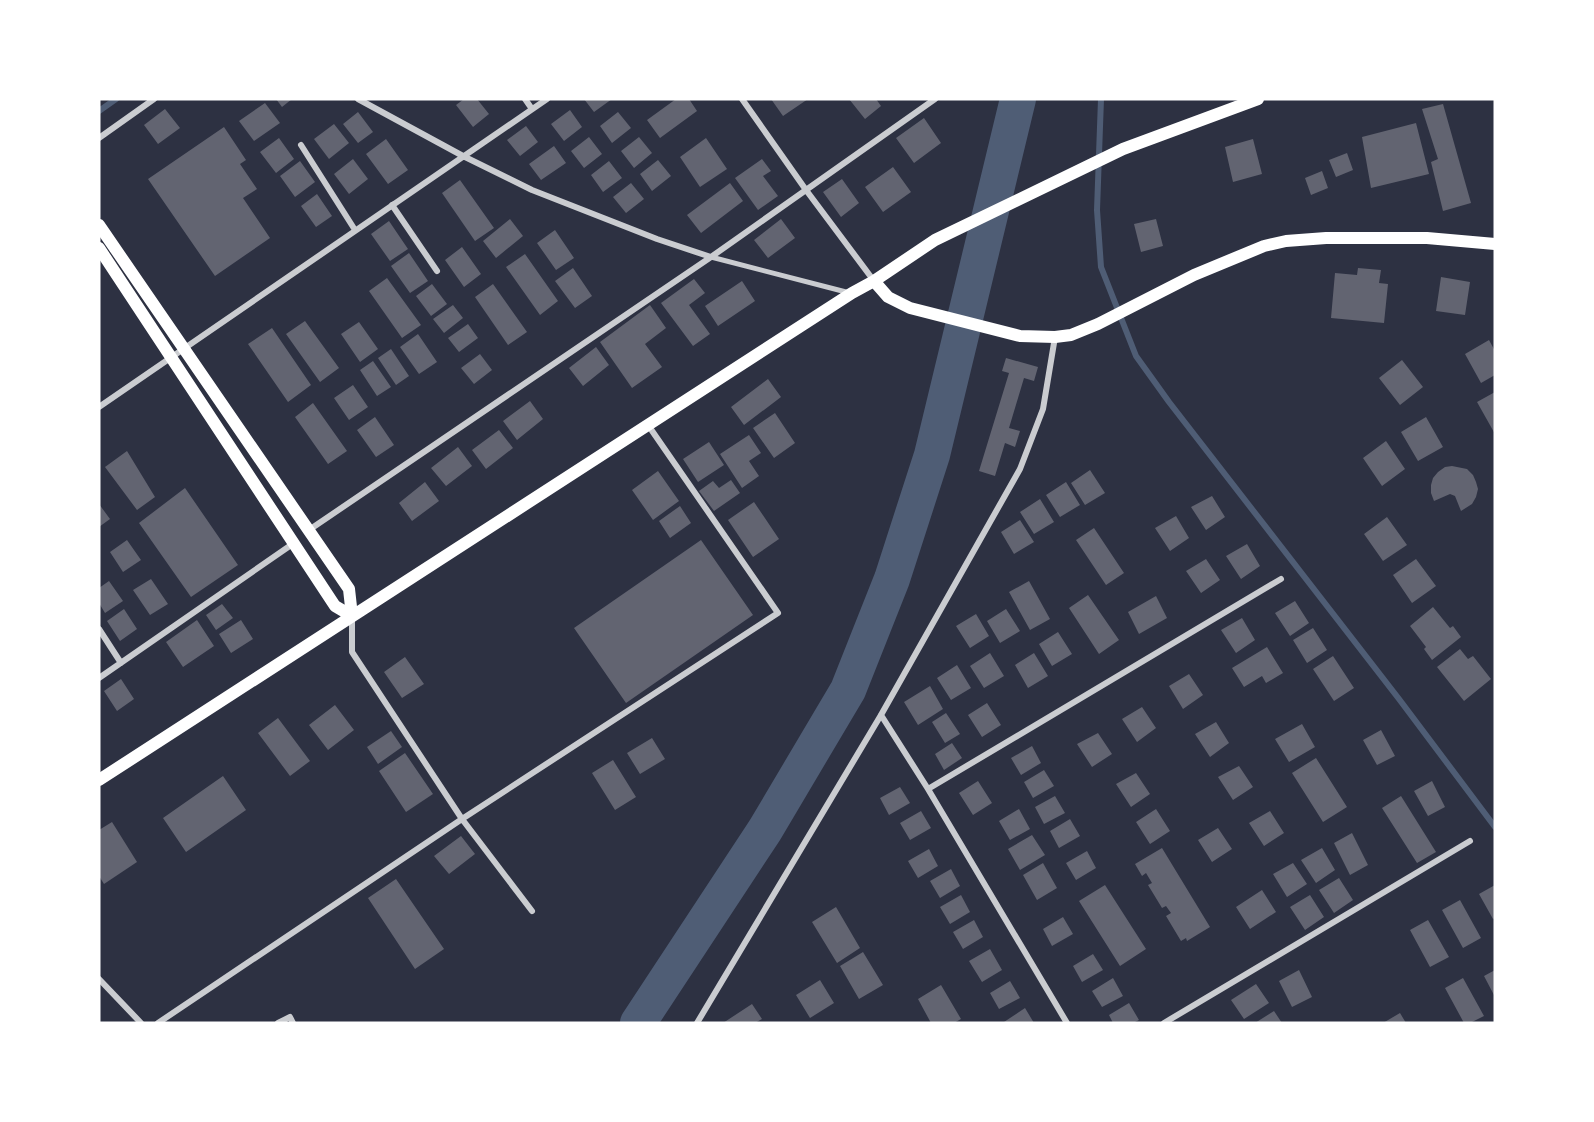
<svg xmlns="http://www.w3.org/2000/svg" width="1594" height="1122" viewBox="0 0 1594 1122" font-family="Raleway,sans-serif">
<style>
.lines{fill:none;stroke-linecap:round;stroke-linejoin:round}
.stream{stroke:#4f5d75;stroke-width:6}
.river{stroke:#4f5d75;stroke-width:36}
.building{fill:#626471}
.pedestrian{stroke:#caccd0;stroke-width:5}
.minor{stroke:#caccd0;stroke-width:6}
.secondary{stroke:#fff;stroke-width:12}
</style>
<rect width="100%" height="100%" fill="#2d3142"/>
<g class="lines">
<!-- stream -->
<path class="stream" d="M1101 99 1097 210 1101 267 1136 356 1169 402 1399 699 1495 827
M99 111 116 99"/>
<!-- river -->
<path class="river" d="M638 1023 765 830 848 690 892 579 932 455 1018 99"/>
</g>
<!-- building -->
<path class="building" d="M276 99H292L282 107Z
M464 99H477L489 114 473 127 456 105Z
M584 99H612L594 112Z
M676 99H689L697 111 660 138 647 120Z
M771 99H808L783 116Z
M849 99H876L881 106 865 119Z
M265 103 280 123 254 141 239 121Z
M1443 104 1471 203 1443 211 1431 162 1438 159 1422 109Z
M165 109 180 128 158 144 144 125Z
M570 110 582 127 564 141 551 124Z
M358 112 373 132 358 143 343 124Z
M618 112 631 128 612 143 600 126Z
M924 118 941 143 914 163 896 138Z
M1416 123 1429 174 1371 188 1362 137Z
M334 124 349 143 329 159 314 139Z
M526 126 538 142 520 156 507 140Z
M224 127 246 160 240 164 257 189 243 198 270 238 215 276 148 179Z
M589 137 602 154 584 168 571 151Z
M639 137 652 153 634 168 621 151Z
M279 138 294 159 276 173 260 152Z
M706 138 727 169 700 187 680 157Z
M386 139 408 170 388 184 366 154Z
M1253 139 1262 174 1233 182 1225 147Z
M554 146 566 163 541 180 529 164Z
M1347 153 1353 170 1336 177 1329 160Z
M353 159 368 179 349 194 334 174Z
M762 159 771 171 763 176 778 196 758 210 735 178Z
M658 160 671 176 652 191 640 174Z
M300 161 315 182 295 197 280 176Z
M609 161 622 178 603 192 591 175Z
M893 167 911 192 883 212 865 187Z
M1322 171 1328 188 1311 195 1305 178Z
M842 179 859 203 841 217 823 192Z
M460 180 494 228 475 241 442 193Z
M631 183 644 199 626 213 613 197Z
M730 183 743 201 701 233 687 215Z
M317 194 332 216 316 227 301 206Z
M510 219 523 236 496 258 483 241Z
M781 219 795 238 768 258 754 240Z
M1156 219 1163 246 1141 252 1134 224Z
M389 221 408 249 390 261 371 234Z
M555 230 574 258 556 270 537 243Z
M462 247 481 274 464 287 445 260Z
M409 253 428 281 410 293 391 266Z
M525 254 558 301 540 315 506 267Z
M573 268 592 296 575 308 555 281Z
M1358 268 1381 270 1379 283 1388 284 1384 323 1331 318 1335 273 1357 275Z
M1441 277 1470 282 1465 315 1436 311Z
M387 278 421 325 402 338 369 291Z
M694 279 705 293 689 305 710 334 693 346 661 303Z
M742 281 755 301 718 326 705 306Z
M432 284 447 304 431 316 416 296Z
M493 284 527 332 508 345 475 297Z
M453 305 463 318 444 333 433 319Z
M650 305 666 328 645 344 662 367 632 388 600 342Z
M305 321 339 368 320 382 286 334Z
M359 322 378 349 360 362 341 334Z
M468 324 478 338 459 352 448 338Z
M272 328 311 385 288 402 248 344Z
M418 334 437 362 419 374 400 347Z
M1489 340 1495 351V375L1481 383 1465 354Z
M596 347 609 365 583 386 569 368Z
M391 349 409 376 396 385 378 358Z
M480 354 492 370 474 384 461 368Z
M1006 358 1038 367 1034 381 1024 378 1009 428 1020 431 1015 447 1005 443 995 476 979 471 1009 373 1002 371Z
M1402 360 1423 387 1400 405 1379 378Z
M373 361 391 387 377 396 360 370Z
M768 379 781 397 744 425 731 407Z
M353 385 368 407 349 420 334 398Z
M1495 392V434L1477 402Z
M530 401 543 419 517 440 503 421Z
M313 403 347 451 328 464 295 417Z
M775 413 795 443 774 458 753 428Z
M375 417 394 445 376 457 357 430Z
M1426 417 1443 447 1418 461 1401 432Z
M499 430 513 448 486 469 472 450Z
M749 435 761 453 749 461 759 476 742 488 720 454Z
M1386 441 1405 469 1382 486 1363 458Z
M709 442 724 465 698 482 683 459Z
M458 447 472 466 446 486 431 468Z
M127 451 155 497 137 510 105 467Z
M1452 466 1467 469 1473 475 1476 482 1478 489 1476 497 1472 504 1461 511 1455 496 1450 494 1434 501 1431 493V485L1433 478 1438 472 1445 467Z
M1090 470 1105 493 1085 505 1071 483Z
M658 471 679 501 653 520 632 490Z
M731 480 740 493 714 511 699 491 713 481 719 488Z
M425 482 439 501 412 521 399 503Z
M1066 482 1080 505 1060 517 1046 495Z
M185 488 238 565 191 597 139 523Z
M1212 496 1225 517 1206 530 1191 507Z
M1040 499 1054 522 1034 534 1020 512Z
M754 502 779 539 753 557 728 520Z
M99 504 110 519 99 527Z
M680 506 691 523 670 538 659 521Z
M1176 516 1189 538 1170 551 1155 528Z
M1387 517 1407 545 1383 561 1364 534Z
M1020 520 1034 542 1014 554 1001 532Z
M1094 528 1124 573 1106 585 1076 540Z
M127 540 141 560 123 572 110 552Z
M701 540 753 615 626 703 574 628Z
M1247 544 1260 566 1241 579 1226 556Z
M1206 559 1220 580 1201 593 1186 571Z
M1416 559 1436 586 1412 603 1393 575Z
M151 579 168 604 150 615 133 590Z
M109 581 123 601 105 613 99 603V588Z
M1029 581 1050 619 1030 630 1009 592Z
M1088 595 1119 640 1099 654 1069 608Z
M1156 596 1167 618 1139 634 1128 612Z
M1295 601 1309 623 1290 636 1275 613Z
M222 604 233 618 216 630 206 615Z
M1433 607 1450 628 1453 626 1461 637 1432 660 1424 649 1426 647 1410 626Z
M124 609 137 629 120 641 107 621Z
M1006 609 1020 631 1000 643 987 621Z
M976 614 989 636 970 648 956 626Z
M1242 618 1255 640 1236 653 1221 630Z
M197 620 214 646 183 667 166 642Z
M241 620 253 639 231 653 219 634Z
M1313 628 1327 650 1307 663 1293 640Z
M1058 632 1072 654 1052 666 1039 644Z
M1267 647 1283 673 1266 683 1262 676 1244 687 1232 668Z
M1460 649 1468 659 1473 656 1491 679 1464 701 1437 667Z
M990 653 1004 676 984 688 970 666Z
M1034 653 1048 676 1028 688 1015 665Z
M1333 656 1354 688 1334 701 1313 669Z
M405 657 424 684 402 698 384 672Z
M957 665 971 688 951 700 937 678Z
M1189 674 1203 695 1183 709 1169 686Z
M121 679 134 699 117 711 104 691Z
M930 686 943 709 918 725 904 702Z
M987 703 1001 725 982 737 968 715Z
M335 705 354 730 328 750 309 725Z
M1142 707 1156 728 1137 742 1122 719Z
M946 713 960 734 945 743 932 722Z
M278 718 310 761 290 776 258 733Z
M1216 722 1229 743 1210 757 1195 734Z
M1302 724 1315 747 1289 762 1275 739Z
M1381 730 1395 756 1377 765 1363 740Z
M391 731 402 747 378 764 367 747Z
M1098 733 1112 754 1092 767 1077 744Z
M652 738 665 759 640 774 627 753Z
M952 743 962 758 944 770 935 754Z
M1032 746 1041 763 1021 775 1011 758Z
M405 753 433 794 406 812 379 771Z
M1316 758 1347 807 1323 822 1292 773Z
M613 760 636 797 615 810 592 773Z
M1239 766 1253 787 1233 800 1218 777Z
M1044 770 1054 786 1033 798 1024 782Z
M1136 773 1150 794 1131 807 1116 784Z
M223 776 246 810 186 852 163 818Z
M978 781 992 803 973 815 959 793Z
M1432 781 1445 807 1428 816 1414 791Z
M900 787 910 803 889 815 880 798Z
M1055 796 1065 813 1044 824 1035 807Z
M1401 796 1436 852 1417 863 1382 808Z
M1019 809 1030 829 1010 840 999 821Z
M1156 809 1170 831 1150 844 1136 822Z
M921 811 931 828 910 840 900 823Z
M1270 811 1284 833 1264 846 1249 823Z
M1070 819 1080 836 1059 848 1050 831Z
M112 822 137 862 104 884 99 876V830Z
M1218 828 1232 849 1212 862 1198 840Z
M1352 833 1368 865 1350 875 1334 843Z
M1032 835 1045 855 1020 870 1008 849Z
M461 836 475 854 449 874 434 856Z
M1162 848 1210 927 1187 941 1186 938 1181 941 1166 916 1171 913 1166 906 1162 908 1148 885 1152 883 1146 873 1142 876 1135 864Z
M1322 848 1335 870 1316 883 1301 860Z
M929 849 938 866 918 878 908 861Z
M1087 851 1096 868 1076 880 1066 863Z
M1043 863 1057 888 1037 900 1023 875Z
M1293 863 1307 884 1287 897 1273 874Z
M951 869 960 886 940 898 930 881Z
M1339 878 1353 900 1334 913 1319 890Z
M396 879 444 949 415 969 368 898Z
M1105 885 1146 949 1120 966 1079 901Z
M1495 885V918L1493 919 1479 894Z
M1262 890 1276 912 1250 929 1236 907Z
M961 895 970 912 950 924 940 907Z
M1310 895 1324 917 1305 930 1290 907Z
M1460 900 1481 938 1463 948 1442 910Z
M836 907 860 948 837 963 812 922Z
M1063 917 1073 934 1052 946 1043 929Z
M974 920 983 937 963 949 953 932Z
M1428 920 1449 957 1430 967 1410 930Z
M990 949 1002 970 982 982 969 961Z
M863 952 883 985 859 999 840 966Z
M1093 954 1103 970 1082 982 1073 966Z
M1299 970 1312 997 1292 1007 1279 981Z
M1495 970V997L1484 976Z
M1113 978 1123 996 1102 1007 1092 991Z
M1463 978 1484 1016 1470 1023H1464L1445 988Z
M820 980 834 1003 810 1018 796 995Z
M1010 981 1020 998 999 1009 990 993Z
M1256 984 1269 1003 1244 1019 1231 1000Z
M941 985 961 1019 954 1023H931L918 999Z
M1129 1003 1139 1020 1133 1023H1113L1109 1015Z
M752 1004 762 1019 755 1023H723Z
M1025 1008 1034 1023H1005L1004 1022Z
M1274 1011 1282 1023H1255Z
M1400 1013 1406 1023H1383Z"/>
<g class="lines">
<!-- pedestrian -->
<path class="pedestrian" d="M711 257 850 293"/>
<!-- minor -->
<path class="minor" d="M358 99 463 156 532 190 657 239 711 257
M525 99 532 109
M742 99 806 190 874 281
M99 138 154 99
M301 145 355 230
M392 205 437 271
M99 407 547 99
M309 530 711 257 935 99
M352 617V652L462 819 532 911
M99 629 121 663
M99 678 294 543
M881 715 928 789 1067 1023
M928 789 1281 579
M99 979 141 1023
M158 1023 462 819 778 613 648 425
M278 1023 290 1017 293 1023
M697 1023 881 715 1020 469 1043 409 1055 337
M1164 1023 1470 841"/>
<!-- secondary -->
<path class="secondary" d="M99 225 349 589 352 616
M99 248 335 606 352 616
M874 281 888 297 910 308 1020 336 1055 337 1071 335 1098 324 1194 275 1264 246 1286 241 1326 238H1427L1495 244
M99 780 852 293 874 281 935 240 1123 149 1258 99"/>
</g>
<!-- border -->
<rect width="1594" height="1122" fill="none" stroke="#ffffff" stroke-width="201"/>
</svg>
